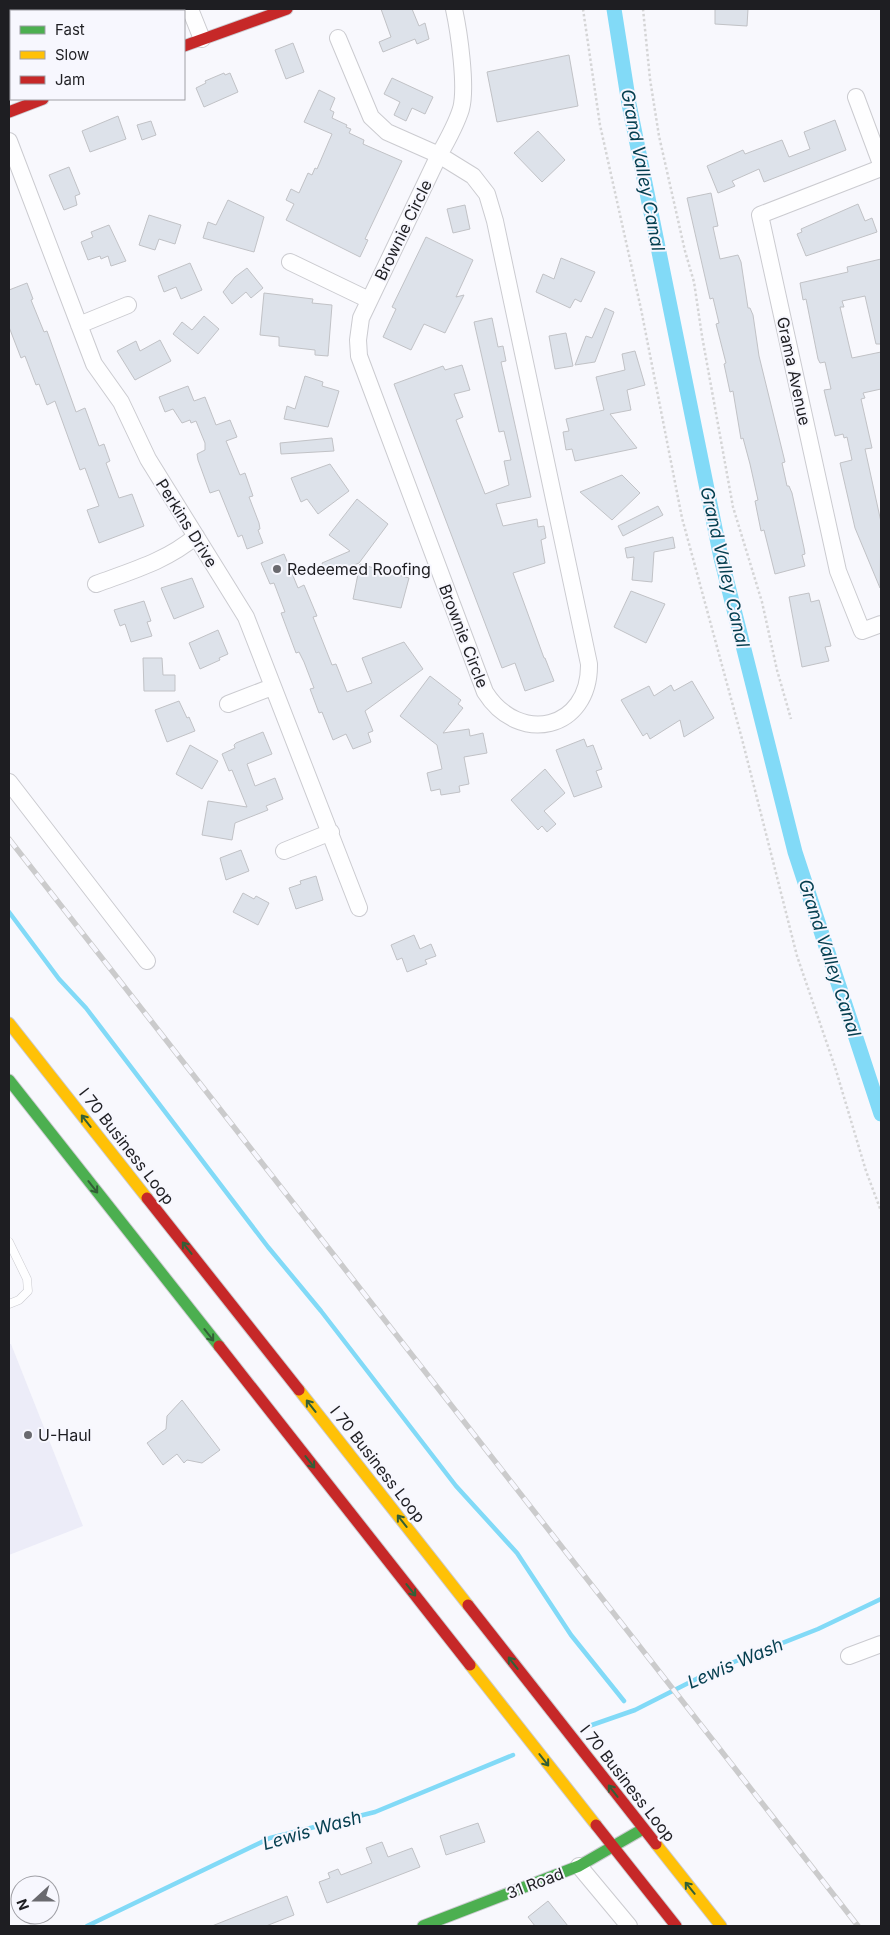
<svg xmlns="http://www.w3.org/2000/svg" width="890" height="1935" viewBox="0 0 890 1935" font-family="Inter,sans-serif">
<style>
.built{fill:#ececf8}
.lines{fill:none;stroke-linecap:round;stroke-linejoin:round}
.stream{stroke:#82daf7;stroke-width:4.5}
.canal{stroke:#82daf7;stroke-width:15}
.building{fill:#dde2ea;stroke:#c1c2c6}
.lane-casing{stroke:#cbcbd0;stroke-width:9}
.street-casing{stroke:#cbcbd0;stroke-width:18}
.fast-casing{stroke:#cbcbd0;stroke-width:13}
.slow-casing{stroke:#cbcbd0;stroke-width:13}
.jam-casing{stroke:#cbcbd0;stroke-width:13}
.path{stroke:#d5d5d6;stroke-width:2.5;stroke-dasharray:2.5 2.5;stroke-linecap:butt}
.lane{stroke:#fefeff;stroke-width:8}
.street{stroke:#fefeff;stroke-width:16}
.fast{stroke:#4caf50;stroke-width:11}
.slow{stroke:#ffc107;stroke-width:11}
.jam{stroke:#c62828;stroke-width:11}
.rail-casing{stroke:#cbcbcc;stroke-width:5.5}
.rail{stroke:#f7f7fe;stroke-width:4;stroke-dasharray:11;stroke-linecap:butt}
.oneway{stroke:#335f37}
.poi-dot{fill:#6a6a6f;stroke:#f7f7fe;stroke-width:2}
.labels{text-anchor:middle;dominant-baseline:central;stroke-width:4;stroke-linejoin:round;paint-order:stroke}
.street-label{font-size:16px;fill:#1e1e22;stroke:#f7f7fe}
.poi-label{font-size:16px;fill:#1e1e22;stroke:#f7f7fe;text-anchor:start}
.water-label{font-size:18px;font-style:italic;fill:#043e4f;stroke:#f7f7fe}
</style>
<rect width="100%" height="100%" fill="#f8f8fd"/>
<!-- built -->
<path class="built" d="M9 1344H11L83 1526 9 1555Z"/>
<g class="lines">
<!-- stream -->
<path class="stream" d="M9 912 59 979 86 1008 268 1247 321 1311 456 1486 517 1553 571 1635 624 1701
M589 1726 635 1710 716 1669 818 1629 881 1599
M87 1926 270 1838 375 1812 513 1755"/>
<!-- canal -->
<path class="canal" d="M614 9 629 104 721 558 795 852 881 1114"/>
</g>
<!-- building -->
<path class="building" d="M381 9H412L419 26 425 23 429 39 417 44 415 39 383 52 379 42 391 37Z
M715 9H748L747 26 715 24Z
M293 43 304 72 286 79 275 50Z
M569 55 578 106 497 122 487 72Z
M224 73 225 75 230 73 238 92 204 107 196 88 206 83 205 81Z
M392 78 433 97 425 114 412 108 406 121 394 115 400 102 384 94Z
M319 90 335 98 330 110 334 112 332 118 347 125 346 127 351 129 349 133 364 140 363 144 402 161 365 239 368 240 360 257 286 220 294 204 286 200 291 189 299 193 308 173 312 175 315 168 317 169 332 134 304 122Z
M118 116 126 139 90 152 82 131Z
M835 120 846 150 764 182 759 169 732 181 735 186 718 193 707 166 743 150 745 154 782 140 789 157 810 149 804 132Z
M151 121 156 135 142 140 137 125Z
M538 131 565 160 542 182 514 153Z
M69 167 80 194 75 196 77 205 64 210 49 175Z
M711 193 718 226 713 227 720 259 738 255 741 262 748 308H750L753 315 759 356 785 462 782 463 787 486H789L792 493 804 548 805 554 802 555 805 566 775 574 764 530 761 531 755 501 758 500 750 464 743 438 741 439 733 391 730 392 724 364 726 363 716 324 719 323 713 298 710 299 687 198Z
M228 200 264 217 254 252 203 238 208 222 216 225Z
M858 204 865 221 872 218 877 232 806 256 797 234 802 232 801 229Z
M465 205 470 229 453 233 447 209Z
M149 215 181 225 175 244 159 239 155 250 139 245Z
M109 225 126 261 111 266 108 256 101 259 100 256 88 260 81 242 93 237 91 232Z
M426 237 473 260 456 297 464 295 445 333 424 324 411 350 383 337 396 309 392 307Z
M561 258 595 272 581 302 575 299 570 308 536 292 543 274 554 279Z
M881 259V344H876L865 296 842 301 844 307H840L852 358 881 352V389L863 393 865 398 861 399 872 448 865 449 881 522 880 588 855 528 840 463 852 460 847 437 844 438 843 434 835 436 824 390 831 389 825 362 820 363 818 359 806 299 803 300 800 283 848 272 847 267Z
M190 263 202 290 181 299 176 287 164 292 158 276Z
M247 268 263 288 251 298 246 292 232 304 223 292 235 277Z
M27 283 33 299 31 300 44 332 47 331 76 412 85 408 99 446 104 444 110 461 106 463 119 498 132 494 144 526 99 543 87 510 99 506 85 468 80 470 55 401 47 405 39 384 36 385 25 356 21 358 9 327V290Z
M264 293 313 299 312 303 332 305 328 356 315 355V350L279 346V337L260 335Z
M605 308 614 312 595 362 575 365 586 336 592 338Z
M204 316 219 329 198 354 173 334 182 322 192 330Z
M492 318 498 347 503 346 506 361 501 362 531 497 496 504 503 526 537 519 538 527 544 526 546 538 541 540 545 563 513 573 544 658H545L554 681 525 691 515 663 502 668 394 384 443 366 445 370 462 365 470 390 454 394 463 417 456 420 485 494 509 485 504 461 511 460 504 431 499 432 474 322Z
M566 333 573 366 555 369 549 336Z
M160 340 171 361 135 380 117 351 136 341 140 351Z
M635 351 645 385 627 390 631 410 610 414 637 448 575 461 572 449 566 450 563 432 569 431 566 419 604 410 596 377 625 370 622 354Z
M305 376 323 382 322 386 339 391 328 427 284 419 287 406 295 409Z
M188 386 194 401 205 397 216 425 230 420 237 437 226 441 240 475 245 473 253 496 249 497 259 523 260 529 258 530 263 543 247 549 242 535 238 537 219 490 210 493 198 460 197 454 205 450V443L196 421 191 423 190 420 182 423 173 409 165 412 159 397Z
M332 438 334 451 281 454 280 443Z
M330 464 349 491 318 514 307 499 301 502 291 478Z
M622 475 640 493 612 520 580 492Z
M357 499 388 524 359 563 327 576 322 563 350 551 329 535Z
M658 506 663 515 623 536 618 526Z
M673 537 675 548 654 552 652 582 632 580 634 557 627 558 625 548Z
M284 554 298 588 304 585 317 616 313 617 332 665 336 664 347 692 372 683 362 658 404 642 423 669 365 711 373 731 368 733 371 742 353 749 346 734 333 740 322 712 319 713 310 689 314 688 304 662 299 652 296 653 281 613 285 612 274 583 270 584 261 563Z
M360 564 409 578 401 608 353 599Z
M192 578 204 607 174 619 161 588Z
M631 591 665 604 646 643 614 627Z
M809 593 811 602 819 600 831 646 825 647 829 661 802 667 789 597Z
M144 601 151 621 147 622 152 636 131 642 125 624 120 626 114 610Z
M218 630 228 654 219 658 220 660 200 669 189 643Z
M143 658H162L163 675H175V691H144Z
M430 676 461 700 458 704 463 708 443 733 469 729 470 736 483 733 487 753 464 757 469 784 459 786 460 792 441 795 440 789 431 791 427 773 442 769 437 745 400 716Z
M692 681 714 718 684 737 680 720 650 739 647 733 643 736 621 700 649 686 654 696 671 685 674 691Z
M179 701 187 718 189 717 195 731 167 742 155 710Z
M263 732 272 754 247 764 255 786 275 778 283 799 266 806 268 810 235 823 232 840 202 835 208 801 247 807 232 770 229 771 222 754 235 748 234 745 236 743Z
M584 739 587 747 593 745 602 769 596 771 602 787 574 797 556 750Z
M190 745 218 761 202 789 176 774Z
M545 769 565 793 544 811 556 824 547 832 542 826 538 830 511 800Z
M241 850 249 871 226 880 220 858Z
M316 876 323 900 296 909 289 888 301 884 300 881Z
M243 893 254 899 256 896 269 903 258 925 233 912Z
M414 935 420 949 431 944 436 956 425 960 427 964 407 972 402 958 397 960 391 945Z
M182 1400 220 1450 202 1463 187 1460 184 1463 177 1454 163 1465 147 1443 166 1429 167 1416Z
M478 1823 485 1842 446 1855 440 1836Z
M382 1842 388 1857 412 1848 420 1867 327 1903 319 1882 330 1878 328 1873 338 1869 341 1875 372 1863 366 1848Z
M287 1896 294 1915 266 1926H212Z
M548 1901 568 1926H535L528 1917Z"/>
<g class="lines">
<!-- lane casing -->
<g class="lane-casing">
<path id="lane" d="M9 1242 27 1279 28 1291 19 1300 9 1304"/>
</g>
<!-- street casing -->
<g class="street-casing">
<path id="street" d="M190 9 202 39
M338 38 371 117 387 132 439 155C447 141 456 125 461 109 467 87 459 32 454 9
M856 97 881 164
M9 141 94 364 121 402 148 459 246 617 359 908
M439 155 473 176 487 194 495 221 589 664C590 730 519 746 485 692L359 356 358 340 361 318Z
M881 168 760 215 838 571 862 631 881 624
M290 262 369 300
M79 325 128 305
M96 584C131 571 167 561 196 536
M228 704 272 687
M9 782 147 961
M284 851 331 832
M849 1656 881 1644
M579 1866 629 1926"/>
</g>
<!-- fast casing -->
<g class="fast-casing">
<path id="fast" d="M9 1080 219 1346
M423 1926 579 1866 643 1829"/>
</g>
<!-- slow casing -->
<g class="slow-casing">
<path id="slow" d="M9 1023 147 1198
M299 1390 468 1605
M470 1665 596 1825
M656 1844 721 1926"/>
</g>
<!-- jam casing -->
<g class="jam-casing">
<path id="jam" d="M184 46 287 9
M9 112 43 99
M147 1198 299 1390
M219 1346 470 1665
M468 1605 656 1844
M596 1825 676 1926"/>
</g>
<!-- path -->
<path class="path" d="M583 9 600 125 641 309 682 518 742 739 797 956 835 1067 866 1171 881 1211
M643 9 650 79 659 136 685 251 694 282 702 336 733 507 762 602 777 670 791 719"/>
<!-- lane -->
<use href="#lane" class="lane"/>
<!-- street -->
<use href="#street" class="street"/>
<!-- fast -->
<use href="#fast" class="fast"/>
<!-- slow -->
<use href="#slow" class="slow"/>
<!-- jam -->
<use href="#jam" class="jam"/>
<!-- rail casing -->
<g class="rail-casing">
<path id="rail" d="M9 839 858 1926"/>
</g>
<!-- rail -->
<use href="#rail" class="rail"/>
</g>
<!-- one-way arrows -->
<defs><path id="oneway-shaft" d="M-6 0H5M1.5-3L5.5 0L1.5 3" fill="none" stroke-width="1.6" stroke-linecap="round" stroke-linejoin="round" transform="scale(1.25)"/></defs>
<g class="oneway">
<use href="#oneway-shaft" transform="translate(86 1121) rotate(-128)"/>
<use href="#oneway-shaft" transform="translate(93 1187) rotate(52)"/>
<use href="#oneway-shaft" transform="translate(187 1248) rotate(-128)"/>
<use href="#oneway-shaft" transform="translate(209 1335) rotate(52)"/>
<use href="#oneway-shaft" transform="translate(311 1406) rotate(-128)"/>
<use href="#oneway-shaft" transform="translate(310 1462) rotate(52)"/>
<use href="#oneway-shaft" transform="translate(402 1521) rotate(-128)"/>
<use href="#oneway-shaft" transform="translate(411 1590) rotate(52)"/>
<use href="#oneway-shaft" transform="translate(513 1663) rotate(-128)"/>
<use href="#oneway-shaft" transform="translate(544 1760) rotate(52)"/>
<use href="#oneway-shaft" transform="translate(613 1791) rotate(-128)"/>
<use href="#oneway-shaft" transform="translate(690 1888) rotate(-129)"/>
</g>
<!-- markers -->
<g class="poi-dot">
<circle cx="277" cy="569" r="5"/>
<circle cx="28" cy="1435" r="5"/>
</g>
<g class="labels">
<!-- street labels -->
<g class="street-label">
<text transform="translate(403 230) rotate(-64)">Brownie Circle</text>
<text transform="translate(794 371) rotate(78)">Grama Avenue</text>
<text transform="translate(187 523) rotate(58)">Perkins Drive</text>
<text transform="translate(464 636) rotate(69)">Brownie Circle</text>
<text transform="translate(127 1146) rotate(52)">I 70 Business Loop</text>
<text transform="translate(378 1464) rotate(52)">I 70 Business Loop</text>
<text transform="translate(628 1783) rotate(52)">I 70 Business Loop</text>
<text transform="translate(535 1883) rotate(-21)">31 Road</text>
</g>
<!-- poi labels -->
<g class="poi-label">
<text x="287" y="569">Redeemed Roofing</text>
<text x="38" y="1435">U-Haul</text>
</g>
<!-- water labels -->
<g class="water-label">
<text transform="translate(643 170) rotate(79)">Grand Valley Canal</text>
<text transform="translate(725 567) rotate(77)">Grand Valley Canal</text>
<text transform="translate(830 958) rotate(72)">Grand Valley Canal</text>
<text transform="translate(735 1663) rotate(-23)">Lewis Wash</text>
<text transform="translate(312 1830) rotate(-16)">Lewis Wash</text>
</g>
</g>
<!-- border -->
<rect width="890" height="1935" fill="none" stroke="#1e1e22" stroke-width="20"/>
<!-- legend -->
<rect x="10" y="10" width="175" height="90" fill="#f7f7fe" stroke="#a0a0a6"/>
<rect x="20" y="26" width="25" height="8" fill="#4caf50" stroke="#a0a0a6"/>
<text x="55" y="35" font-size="15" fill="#1e1e22">Fast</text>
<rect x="20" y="51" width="25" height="8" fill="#ffc107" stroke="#a0a0a6"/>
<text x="55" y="60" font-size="15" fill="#1e1e22">Slow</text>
<rect x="20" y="76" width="25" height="8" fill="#c62828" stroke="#a0a0a6"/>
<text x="55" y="85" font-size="15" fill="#1e1e22">Jam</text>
<!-- north arrow -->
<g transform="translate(35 1900) rotate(249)"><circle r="24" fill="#f7f7fe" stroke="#a0a0a6"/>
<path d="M0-4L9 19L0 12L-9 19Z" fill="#6a6a6f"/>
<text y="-8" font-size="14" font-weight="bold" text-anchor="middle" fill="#1e1e22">N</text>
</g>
</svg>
